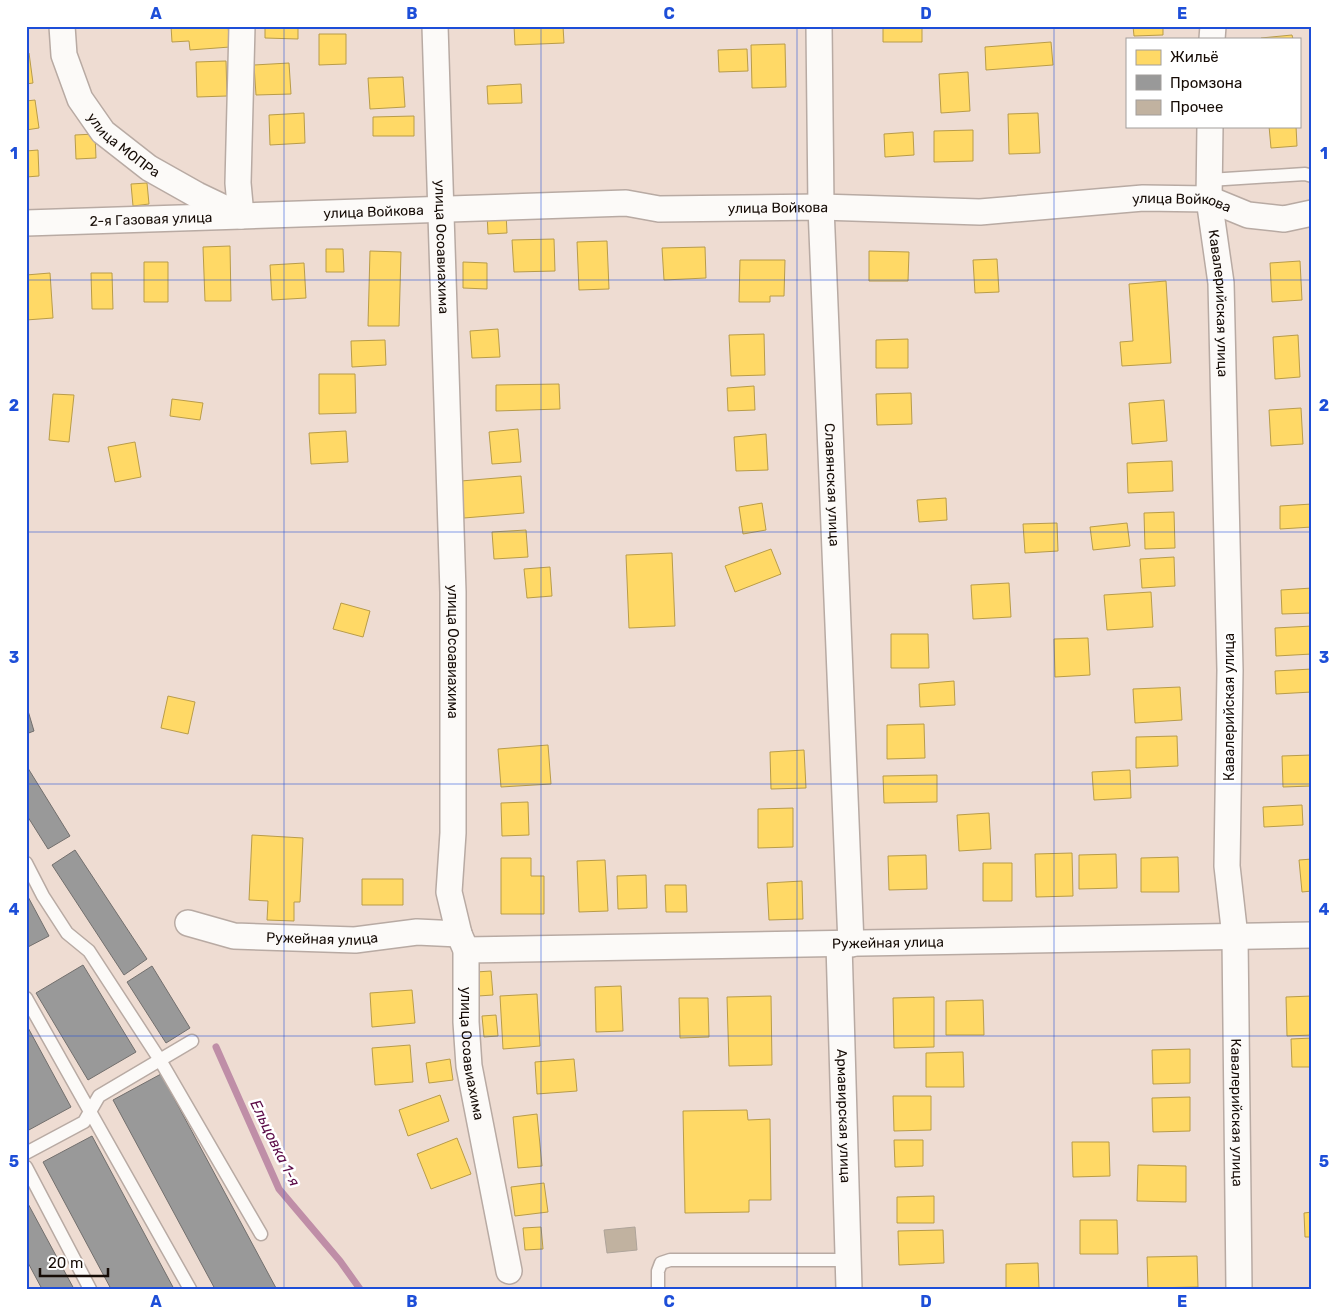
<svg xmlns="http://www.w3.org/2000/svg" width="1338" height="1315" viewBox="0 0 1338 1315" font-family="Rubik,sans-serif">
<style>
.homes{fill:#ffd966;stroke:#b99c49}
.industry{fill:#999;stroke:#726f6d}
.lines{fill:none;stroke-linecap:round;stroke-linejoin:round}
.stream{stroke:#bf8ea7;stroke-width:7}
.building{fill:#c1b2a0;stroke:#afa49a}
.service-casing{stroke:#b8aaa3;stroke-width:15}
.minor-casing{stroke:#b8aaa3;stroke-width:28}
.service{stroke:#fcfaf8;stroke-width:12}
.minor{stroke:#fcfaf8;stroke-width:25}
.grid{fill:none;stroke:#1d4ed8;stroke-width:1;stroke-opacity:0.55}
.labels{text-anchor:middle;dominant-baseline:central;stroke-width:5;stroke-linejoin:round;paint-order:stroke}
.street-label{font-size:14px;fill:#160c06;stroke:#fff}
.water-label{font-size:15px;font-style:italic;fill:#5c0c48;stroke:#fff}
.neatline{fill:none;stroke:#1d4ed8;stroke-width:2}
.grid-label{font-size:16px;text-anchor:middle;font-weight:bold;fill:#1d4ed8}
</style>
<rect width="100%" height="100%" fill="#eedcd2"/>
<!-- homes -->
<path class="homes" d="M171 26H228L230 47 190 50 189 41 172 42Z
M265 26H298V39L265 38Z
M514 26H563L564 43 515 45Z
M883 26H922V42H883Z
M1133 26H1163V35L1134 36Z
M319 34H346V64L319 65Z
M1292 35 1293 39H1261V38Z
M1051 42 1053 65 986 70 985 47Z
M785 44 786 87 752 88 751 45Z
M747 49 748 71 719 72 718 50Z
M29 53 33 83 26 84V54Z
M226 61 227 96 197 97 196 62Z
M289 63 291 94 256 95 254 65Z
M968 72 970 111 941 113 939 74Z
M403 77 405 107 370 109 368 78Z
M521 84 522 103 488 104 487 86Z
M35 100 39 128 26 130V101Z
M304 113 305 143 270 145 269 115Z
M1038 113 1040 153 1009 154 1008 114Z
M414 116V136H373V117Z
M1269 126H1296L1297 146 1271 148Z
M973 130V161L934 162V131Z
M913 132 914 155 885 157 884 134Z
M95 134 96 158 76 159 75 135Z
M38 150 39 176 26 177V151Z
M147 183 149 204 133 206 131 184Z
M506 213 507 233 488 234 487 214Z
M554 239 555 271 514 272 512 240Z
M607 241 609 289 579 290 577 242Z
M230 246 231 301H205L203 247Z
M705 247 706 278 664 280 662 248Z
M326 249H343L344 272H326Z
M370 251 401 252 399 326H368Z
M869 251 909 252 908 281H869Z
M997 259 999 292 975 293 973 260Z
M740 260H785L784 296H770V302H739Z
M1300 261 1302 300 1272 302 1270 263Z
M144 262H168V302H144Z
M463 262 487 263V289L463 288Z
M304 263 306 298 272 300 270 265Z
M50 273 53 318 26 320V275Z
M91 273H112L113 309H92Z
M1166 281 1171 363 1122 366 1120 342 1133 341 1129 284Z
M498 329 500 357 472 358 470 331Z
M764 334 765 375 731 376 729 335Z
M1298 335 1300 377 1275 379 1273 337Z
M908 339V368H876V340Z
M385 340 386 365 352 367 351 341Z
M319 374H355L356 413 319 414Z
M559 384 560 409 496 411V385Z
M754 386 755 410 728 411 727 388Z
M911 393 912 424 877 425 876 394Z
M53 394 74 395 69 442 49 440Z
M172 399 203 403 200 420 170 416Z
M1164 400 1167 441 1132 444 1129 403Z
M1301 408 1303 444 1271 446 1269 410Z
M518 429 521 462 492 464 489 432Z
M346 431 348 462 311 464 309 433Z
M766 434 768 470 736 471 734 437Z
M135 442 141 477 115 482 108 447Z
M1172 461 1173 491 1128 493 1127 463Z
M521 476 524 513 464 518 461 481Z
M946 498 947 520 919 522 917 500Z
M762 503 766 530 743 534 739 507Z
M1312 504V527L1280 529V506Z
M1174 512 1175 548 1145 549 1144 513Z
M1057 523 1058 551 1025 553 1023 524Z
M1127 523 1130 546 1093 550 1090 527Z
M526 530 528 557 494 559 492 532Z
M771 549 781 574 735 592 725 566Z
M672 553 675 626 629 628 626 555Z
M1174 557 1175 586 1142 588 1140 559Z
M550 567 552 596 527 598 524 569Z
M1009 583 1011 617 973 619 971 585Z
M1312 588V613L1282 614 1281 590Z
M1151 592 1153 627 1107 630 1104 595Z
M341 603 370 611 363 637 333 629Z
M1312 626V654L1276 656 1275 628Z
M891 634H928L929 668H891Z
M1088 638 1090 675 1055 677 1054 639Z
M1312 669V692L1276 694 1275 671Z
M954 681 955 705 920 707 919 684Z
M1180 687 1182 720 1135 723 1133 689Z
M168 696 195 702 188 734 161 728Z
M924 724 925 758 887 759V725Z
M1177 736 1178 766 1136 768V737Z
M548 745 551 784 501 787 498 749Z
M804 750 806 788 771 789 770 752Z
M1312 755V786L1283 787 1282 756Z
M1130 770 1131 798 1094 800 1092 772Z
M937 775V802L884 803 883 776Z
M528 802 529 835 502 836 501 803Z
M1302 805 1303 825 1264 827 1263 807Z
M793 808V847L758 848V809Z
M989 813 991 849 959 851 957 815Z
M252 835 303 838 300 902H294V921L267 920 268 901 249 900Z
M1072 853 1073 896 1036 897 1035 854Z
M1116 854 1117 888 1079 889V855Z
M926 855 927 889 889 890 888 856Z
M1178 857 1179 892H1141V858Z
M501 858H531V876H544V914H501Z
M1312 859V891L1302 892 1299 860Z
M605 860 608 911 579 912 577 861Z
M983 863H1012V901H983Z
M646 875 647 908 618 909 617 876Z
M362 879H403V905H362Z
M802 881 803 919 769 920 767 883Z
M665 885H686L687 912H666Z
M491 971 493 995 478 996 476 972Z
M621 986 623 1031 596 1032 595 987Z
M412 990 415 1023 372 1027 370 993Z
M537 994 540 1046 503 1049 500 996Z
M771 996 772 1065 729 1066 727 997Z
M1312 996V1035L1287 1036 1286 997Z
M934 997V1047L894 1048 893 998Z
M679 998H708L709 1037 680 1038Z
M983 1000 984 1035H946V1001Z
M496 1015 498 1036 484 1037 482 1016Z
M1312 1038V1067H1292L1291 1039Z
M410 1045 413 1082 375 1085 372 1048Z
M1190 1049V1083L1153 1084 1152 1050Z
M963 1052 964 1087H926V1053Z
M450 1059 453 1080 429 1083 426 1063Z
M574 1059 577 1091 537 1094 535 1062Z
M440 1095 449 1121 408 1136 399 1110Z
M893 1096H931V1130L894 1131Z
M1190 1097V1131L1153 1132 1152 1098Z
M747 1110 748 1120 770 1119 771 1200H749V1212L685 1213 683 1111Z
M537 1114 542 1166 518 1168 513 1117Z
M457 1138 471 1174 431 1189 417 1154Z
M894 1140H923V1166L895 1167Z
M1072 1142H1109L1110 1176 1073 1177Z
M1138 1165 1186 1166V1202L1137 1201Z
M544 1183 548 1212 515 1216 511 1187Z
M934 1196V1223H897V1197Z
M1312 1212V1237H1305L1304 1213Z
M1080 1220H1117L1118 1254H1080Z
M541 1227 543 1249 525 1250 523 1228Z
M943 1230 944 1263 899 1265 898 1231Z
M1197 1256 1198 1287 1148 1288 1147 1257Z
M1038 1263 1039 1289H1006V1264Z"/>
<!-- industry -->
<path class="industry" d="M26 704 34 731 26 734Z
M26 765 70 836 48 849 26 814Z
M75 850 147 959 124 975 52 865Z
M26 893 49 936 26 948Z
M83 965 136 1052 88 1080 36 993Z
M152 966 190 1028 166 1043 127 982Z
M26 1024 71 1107 27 1131 26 1129Z
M161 1074 276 1288 274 1289H215L113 1100Z
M92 1136 174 1289H111L43 1162Z
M26 1200 74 1289H42L26 1259Z"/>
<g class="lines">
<!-- stream -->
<path class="stream" d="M216 1047 279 1189 340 1261 360 1289"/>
</g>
<!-- building -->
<path class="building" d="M635 1227 637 1250 607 1253 604 1230Z"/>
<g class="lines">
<!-- service casing -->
<g class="service-casing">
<path id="service" d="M1209 180 1305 174 1312 176
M26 863 43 896 67 933 89 951 160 1060 261 1234
M26 998 190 1289
M26 1153 84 1122 99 1096 192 1041
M26 1167 90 1289
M658 1289V1271L661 1263 670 1260H848"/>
</g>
<!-- minor casing -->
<g class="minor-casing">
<g id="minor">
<path id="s1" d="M62 26 64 55 80 99 103 132 149 168 197 195 241 216 626 203 659 209 821 207 980 212 1143 198 1209 199 1248 215 1284 219 1312 213"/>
<path id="s2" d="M435 26 453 592V833L449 892 459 934 466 950V1022L469 1066 509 1271"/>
<path id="s3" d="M819 26 821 207 851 944"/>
<path d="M1212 39 1213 26"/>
<path id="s4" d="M1210 126 1209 199 1221 283 1230 670 1227 866 1235 937 1239 1289"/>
<path id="s5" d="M26 223 241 216 238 183 242 26"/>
<path id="s6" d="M188 923 234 936 355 940 417 932 459 934"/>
<path id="s7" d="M839 944 849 1289"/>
<path id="s8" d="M466 950 1312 935"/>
</g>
</g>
<!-- service -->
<use href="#service" class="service"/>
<!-- minor -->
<use href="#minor" class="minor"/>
</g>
<!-- grid -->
<path class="grid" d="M284 26V1289M541 26V1289M797 26V1289M1054 26V1289M26 280H1312M26 532H1312M26 784H1312M26 1036H1312"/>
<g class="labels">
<!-- street labels -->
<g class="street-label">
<text stroke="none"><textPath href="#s1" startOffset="140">улица МОПРа</textPath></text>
<text stroke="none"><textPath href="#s1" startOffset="1221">улица Войкова</textPath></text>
<text stroke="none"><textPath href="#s1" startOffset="816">улица Войкова</textPath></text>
<text stroke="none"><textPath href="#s1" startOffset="411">улица Войкова</textPath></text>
<text stroke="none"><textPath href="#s5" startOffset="125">2-я Газовая улица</textPath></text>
<text stroke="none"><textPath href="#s2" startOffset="221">улица Осоавиахима</textPath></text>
<text stroke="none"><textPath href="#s4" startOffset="178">Кавалерийская улица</textPath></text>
<text stroke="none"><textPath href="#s3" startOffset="459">Славянская улица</textPath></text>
<text stroke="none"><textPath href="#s2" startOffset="626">улица Осоавиахима</textPath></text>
<text transform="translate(1229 707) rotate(-90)">Кавалерийская улица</text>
<text stroke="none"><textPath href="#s6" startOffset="136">Ружейная улица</textPath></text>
<text stroke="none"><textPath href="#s8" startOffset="422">Ружейная улица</textPath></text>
<text stroke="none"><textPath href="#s2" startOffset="1031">улица Осоавиахима</textPath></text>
<text stroke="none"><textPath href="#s4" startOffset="988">Кавалерийская улица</textPath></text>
<text stroke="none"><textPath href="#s7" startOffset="172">Армавирская улица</textPath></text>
</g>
<!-- water labels -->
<g class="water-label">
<text transform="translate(275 1143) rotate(64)">Ельцовка 1-я</text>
</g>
</g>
<!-- border -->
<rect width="1338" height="1315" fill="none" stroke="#ffffff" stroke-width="55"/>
<!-- legend -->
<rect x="1126" y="38" width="175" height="90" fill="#ffffff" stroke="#a29e9b"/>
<rect x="1136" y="50" width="25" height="15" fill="#ffd966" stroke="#a29e9b"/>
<text x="1170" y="62" font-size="15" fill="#160c06">Жильё</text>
<rect x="1136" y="75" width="25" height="15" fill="#999999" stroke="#a29e9b"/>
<text x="1170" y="88" font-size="15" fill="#160c06">Промзона</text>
<rect x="1136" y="100" width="25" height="15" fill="#c1b2a0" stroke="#a29e9b"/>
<text x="1170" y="112" font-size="15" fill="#160c06">Прочее</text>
<!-- scale -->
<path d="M40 1268v8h68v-8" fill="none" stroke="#160c06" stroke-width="2.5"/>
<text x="48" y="1268" font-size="15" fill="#160c06" stroke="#ffffff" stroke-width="4" paint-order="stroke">20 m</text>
<rect x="28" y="28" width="1282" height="1260" class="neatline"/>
<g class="grid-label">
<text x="156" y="19">A</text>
<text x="412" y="19">B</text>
<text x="669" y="19">C</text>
<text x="926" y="19">D</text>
<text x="1182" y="19">E</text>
<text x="14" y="159">1</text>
<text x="1324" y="159">1</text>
<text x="14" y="411">2</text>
<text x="1324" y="411">2</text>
<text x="14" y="663">3</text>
<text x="1324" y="663">3</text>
<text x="14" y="915">4</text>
<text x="1324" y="915">4</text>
<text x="14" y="1167">5</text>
<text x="1324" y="1167">5</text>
<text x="156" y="1307">A</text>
<text x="412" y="1307">B</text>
<text x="669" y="1307">C</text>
<text x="926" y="1307">D</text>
<text x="1182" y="1307">E</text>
</g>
</svg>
